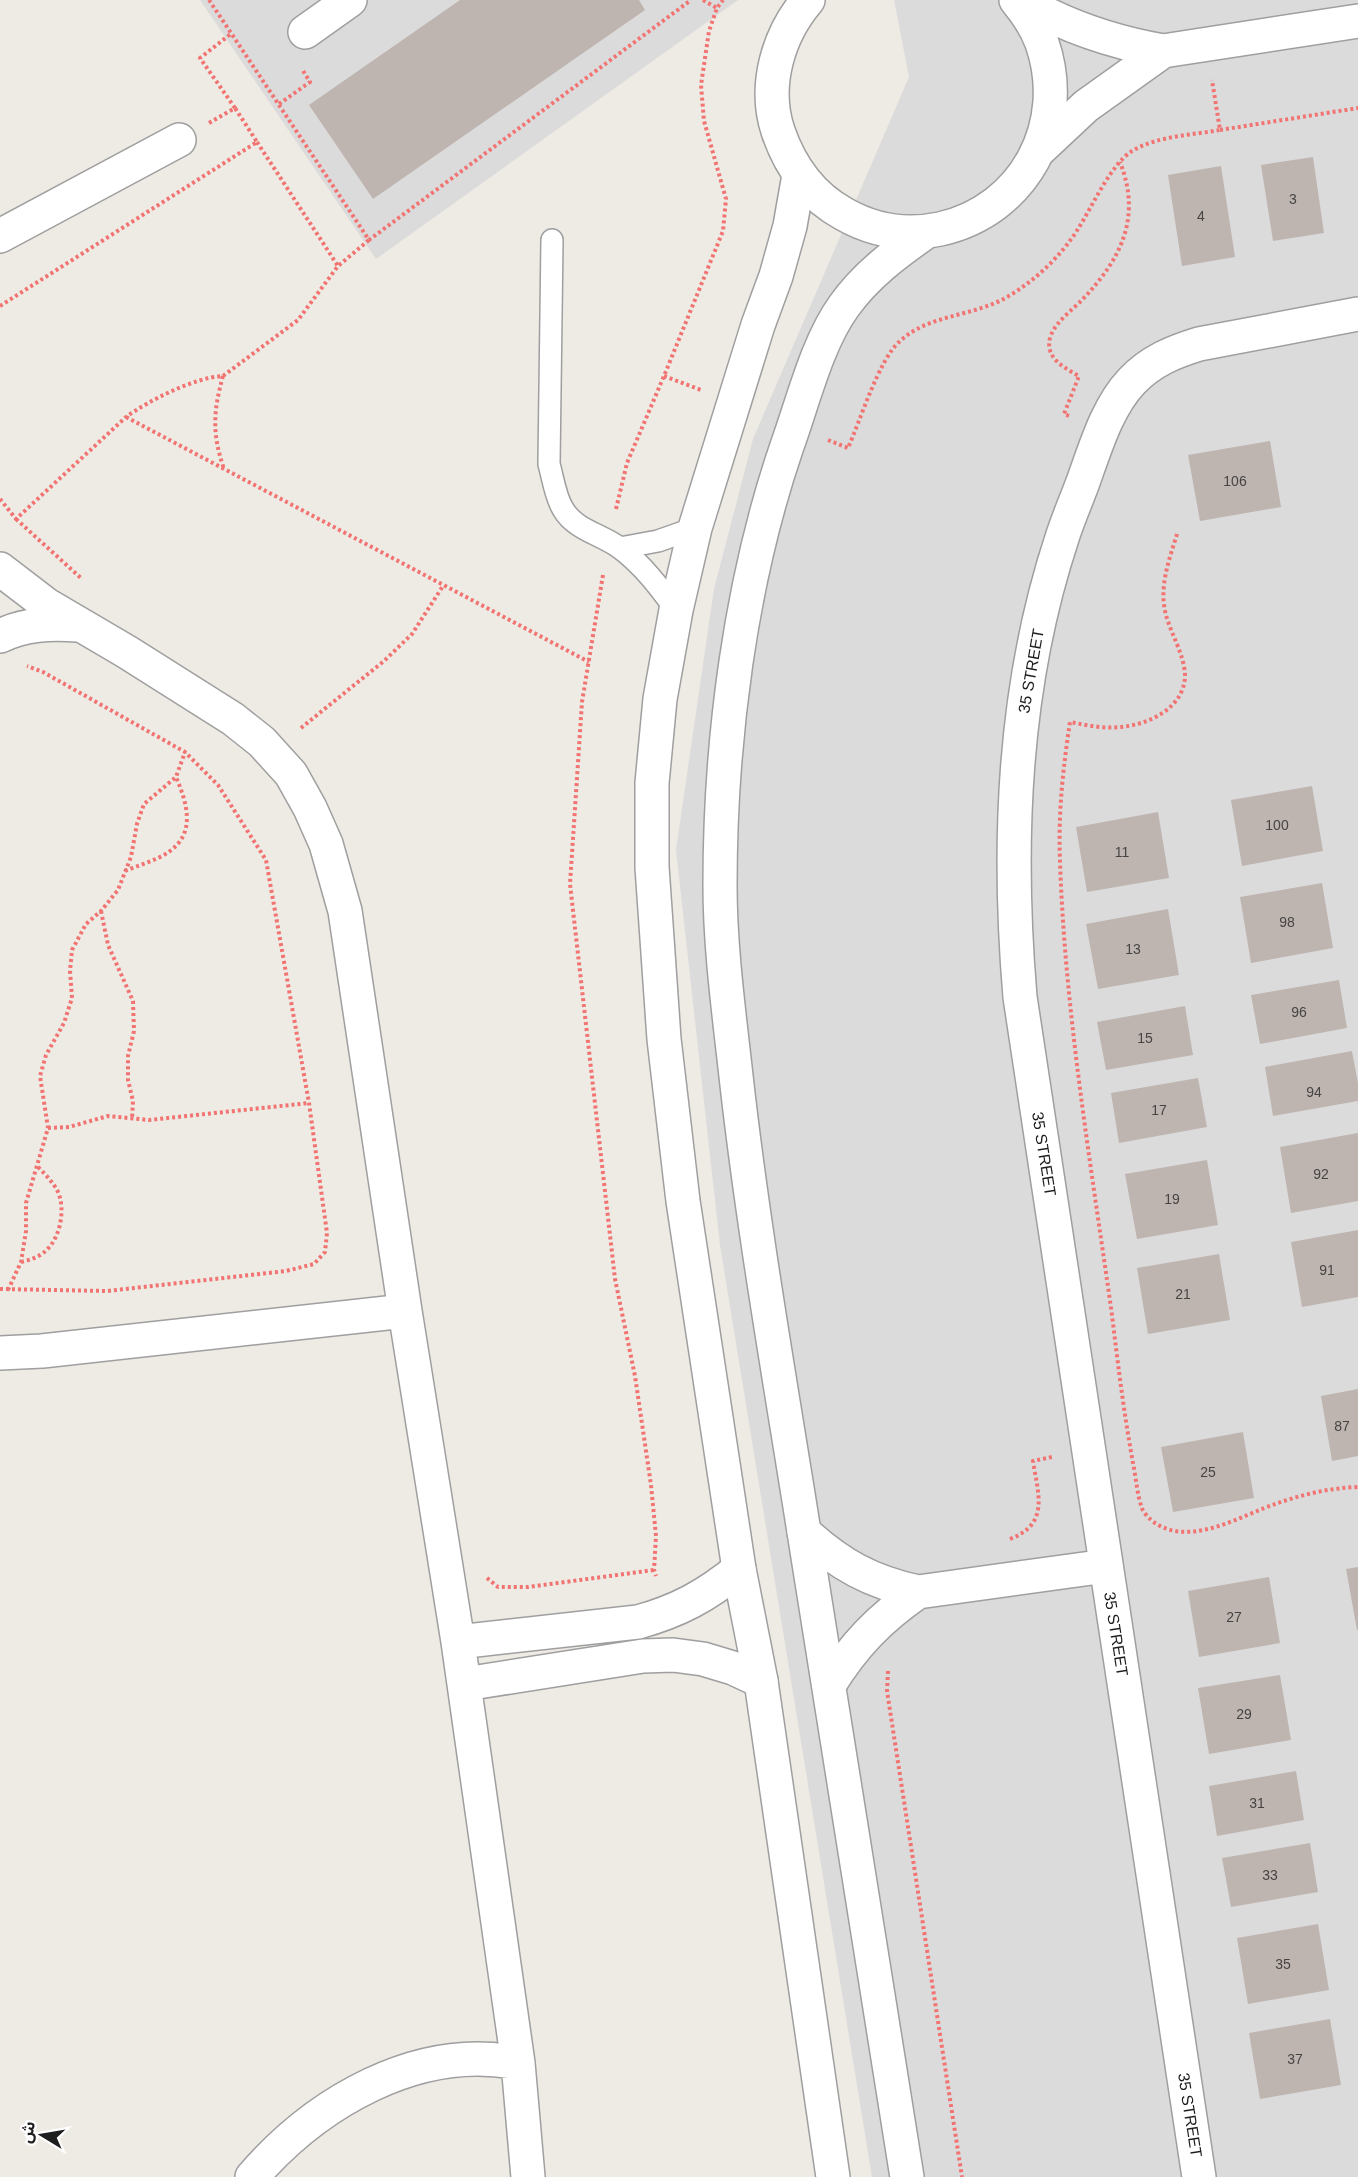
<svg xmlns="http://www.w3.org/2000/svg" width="1358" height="2177" viewBox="0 0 1358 2177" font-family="Arial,'Noto Sans Arabic',sans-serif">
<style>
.residential{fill:#dcdbdb}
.building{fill:#beb5b1}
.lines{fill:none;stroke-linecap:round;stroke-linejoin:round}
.service-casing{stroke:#9f9f9f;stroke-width:24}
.minor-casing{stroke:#9f9f9f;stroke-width:36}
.tertiary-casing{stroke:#9f9f9f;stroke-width:36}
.path{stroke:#f17472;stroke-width:4;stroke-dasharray:3 3;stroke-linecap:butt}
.service{stroke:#fff;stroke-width:21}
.minor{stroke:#fff;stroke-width:33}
.tertiary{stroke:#fff;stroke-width:33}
.labels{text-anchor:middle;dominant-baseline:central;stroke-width:4.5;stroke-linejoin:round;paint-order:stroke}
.number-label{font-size:14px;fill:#464443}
.street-label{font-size:16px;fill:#1e1e1e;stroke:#fff}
</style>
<rect width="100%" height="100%" fill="#eeeae4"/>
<!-- residential -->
<path class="residential" d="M200 0H738L376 259Z
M894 0H1358V2177H872L720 1245 676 850 714 589 753 439 909 77Z"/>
<!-- building -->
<path class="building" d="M460 0H639L645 10 373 199 309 105Z
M1313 157 1324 233 1273 241 1261 165Z
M1221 166 1235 257 1182 266 1168 175Z
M1270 441 1281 507 1200 521 1188 455Z
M1312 786 1323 851 1242 866 1231 800Z
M1158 812 1169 878 1087 892 1076 827Z
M1322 883 1333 948 1251 963 1240 897Z
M1168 909 1179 975 1098 989 1086 924Z
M1339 980 1347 1028 1260 1044 1251 995Z
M1185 1006 1193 1055 1106 1070 1097 1022Z
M1352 1051 1358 1083V1101L1273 1116 1265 1067Z
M1198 1078 1207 1127 1119 1143 1111 1093Z
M1358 1133V1201L1291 1213 1280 1147Z
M1207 1160 1218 1225 1137 1239 1125 1174Z
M1358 1230V1297L1302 1307 1291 1242Z
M1219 1254 1230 1320 1148 1334 1137 1268Z
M1358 1389V1456L1332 1461 1321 1396Z
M1243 1432 1254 1498 1173 1512 1161 1447Z
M1358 1567V1630H1357L1346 1569Z
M1269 1577 1280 1643 1199 1657 1188 1591Z
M1280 1675 1291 1740 1209 1754 1198 1688Z
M1296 1771 1304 1820 1217 1836 1209 1786Z
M1310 1843 1318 1892 1231 1907 1222 1858Z
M1318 1924 1329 1990 1248 2004 1237 1938Z
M1330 2019 1341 2085 1260 2099 1249 2033Z"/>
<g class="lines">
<!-- service casing -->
<g class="service-casing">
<path id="service" d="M552 240 549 464C553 478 555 496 563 509 575 530 601 534 620 548 642 564 660 588 676 610
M620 548 658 541 695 528"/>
</g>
<!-- minor casing -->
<g class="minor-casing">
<path id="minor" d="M1021 0C1066 27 1112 42 1163 51L1358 21
M305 32 350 0
M1039 150 1086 106 1163 51
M0 236 179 140
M0 569 47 605 127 652 233 719 262 742 291 774 310 808 326 844 345 911 405 1311 458 1642 518 2063 528 2177
M0 636C25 624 50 623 78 625
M0 1353 42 1351 405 1311
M804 1532C840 1565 871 1582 918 1592L1106 1566
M458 1642 638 1622C678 1611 706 1596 739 1569
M465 1684 643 1656 673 1655 703 1659 733 1668 761 1681
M829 1685C854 1645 879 1619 918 1592
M252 2177C316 2103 417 2043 518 2063
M1199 2177 1020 997C1007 843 1013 686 1062 538 1068 519 1076 501 1083 482 1095 449 1107 407 1132 381 1151 361 1173 352 1199 344L1358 314"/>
</g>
<!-- tertiary casing -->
<g class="tertiary-casing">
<path id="tertiary" d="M808 0C778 35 763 86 778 131 790 166 811 196 844 214 874 231 907 236 940 229 1025 210 1070 124 1042 43 1036 27 1027 13 1016 0
M799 175 790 226 776 276 758 325 695 528 676 610 660 699 652 783V867L664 1039 683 1201 739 1569 761 1681 833 2177
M907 2177C874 1970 841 1764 808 1557 783 1397 754 1237 736 1076 729 1013 720 948 720 885 720 741 740 583 787 446 803 402 817 343 844 306 866 275 896 253 926 232"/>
</g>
<!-- path -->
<path class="path" d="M209 0 369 240 691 0
M703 0 717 8
M279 104 310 82 302 69
M209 123 235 108 200 58 232 33
M1220 130 1358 108
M257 142 338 266
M0 306 257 142 235 108
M223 376C213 412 212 434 224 469
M664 376 701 390
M1069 416 1064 414 1079 376C1063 367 1043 357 1051 335 1056 322 1072 310 1082 300 1121 259 1142 218 1120 162
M126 417 589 662
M828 440 848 448C860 421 879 360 899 342 928 314 973 317 1007 297 1035 281 1061 256 1078 229 1092 207 1111 164 1132 151 1157 136 1192 135 1220 130L1212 80
M0 499 16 519 126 417C148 401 195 377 223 376L298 320 338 266 369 240
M616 509 627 463 664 376 723 231 726 199 704 121 701 85 709 31 717 8 723 0
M16 519 82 579
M1177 534C1170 557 1161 581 1164 605 1167 629 1184 651 1185 675 1185 708 1148 725 1120 727 1103 729 1086 725 1070 722 1063 768 1058 814 1060 861 1065 1013 1091 1165 1112 1315 1118 1365 1124 1414 1133 1463 1136 1477 1137 1495 1142 1508 1143 1512 1148 1517 1151 1520 1188 1550 1241 1515 1278 1503 1304 1494 1330 1488 1358 1487
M603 575 582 702 570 884 615 1279 635 1376 651 1485 656 1536 654 1570 656 1576
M301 728 384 661 412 634 443 586
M125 871C139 865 158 860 170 851 196 832 187 803 176 777
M101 911 108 945 133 1001 134 1031 128 1056V1080L133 1101 132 1119
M48 1128 69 1127 108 1116 149 1120 309 1103
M21 1262C29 1260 37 1258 43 1253 60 1241 66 1210 58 1192 53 1182 45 1174 37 1166
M0 1289 107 1291 286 1271 314 1264 325 1252 327 1233 309 1103 266 860 218 785 185 752 43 672 27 666
M8 1290 21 1262 26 1231V1203L48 1128 40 1076 46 1055 64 1023 72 998 70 971 72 950 86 924 101 911 118 890 131 857 137 824 144 804 176 777 185 752
M1010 1539C1050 1524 1038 1494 1033 1461L1052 1457
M487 1578 498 1587H528L654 1570
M888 1671 887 1691 962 2177"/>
<!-- service -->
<use href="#service" class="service"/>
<!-- minor -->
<use href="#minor" class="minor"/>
<!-- tertiary -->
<use href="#tertiary" class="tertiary"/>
</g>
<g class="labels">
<!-- number labels -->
<g class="number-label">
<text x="1293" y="199">3</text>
<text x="1201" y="216">4</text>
<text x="1235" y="481">106</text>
<text x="1277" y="825">100</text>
<text x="1122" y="852">11</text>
<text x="1287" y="922">98</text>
<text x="1133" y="949">13</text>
<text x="1299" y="1012">96</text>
<text x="1145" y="1038">15</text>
<text x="1314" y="1092">94</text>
<text x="1159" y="1110">17</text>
<text x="1321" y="1174">92</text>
<text x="1172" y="1199">19</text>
<text x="1327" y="1270">91</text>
<text x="1183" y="1294">21</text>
<text x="1342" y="1426">87</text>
<text x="1208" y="1472">25</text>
<text x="1234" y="1617">27</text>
<text x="1244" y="1714">29</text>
<text x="1257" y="1803">31</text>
<text x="1270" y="1875">33</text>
<text x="1283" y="1964">35</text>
<text x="1295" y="2059">37</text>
</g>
<!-- street labels -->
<g class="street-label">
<text transform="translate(1031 671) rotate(-80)">35 STREET</text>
<text transform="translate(1044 1154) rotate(81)">35 STREET</text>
<text transform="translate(1116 1634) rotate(81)">35 STREET</text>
<text transform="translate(1190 2115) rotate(81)">35 STREET</text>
</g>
</g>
<!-- north arrow -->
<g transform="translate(42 2135) rotate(281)" stroke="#ffffff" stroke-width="4.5" paint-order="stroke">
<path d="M0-4.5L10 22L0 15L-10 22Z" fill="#1e1e1e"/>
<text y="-9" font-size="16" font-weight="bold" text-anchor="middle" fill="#1e1e1e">ش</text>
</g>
</svg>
